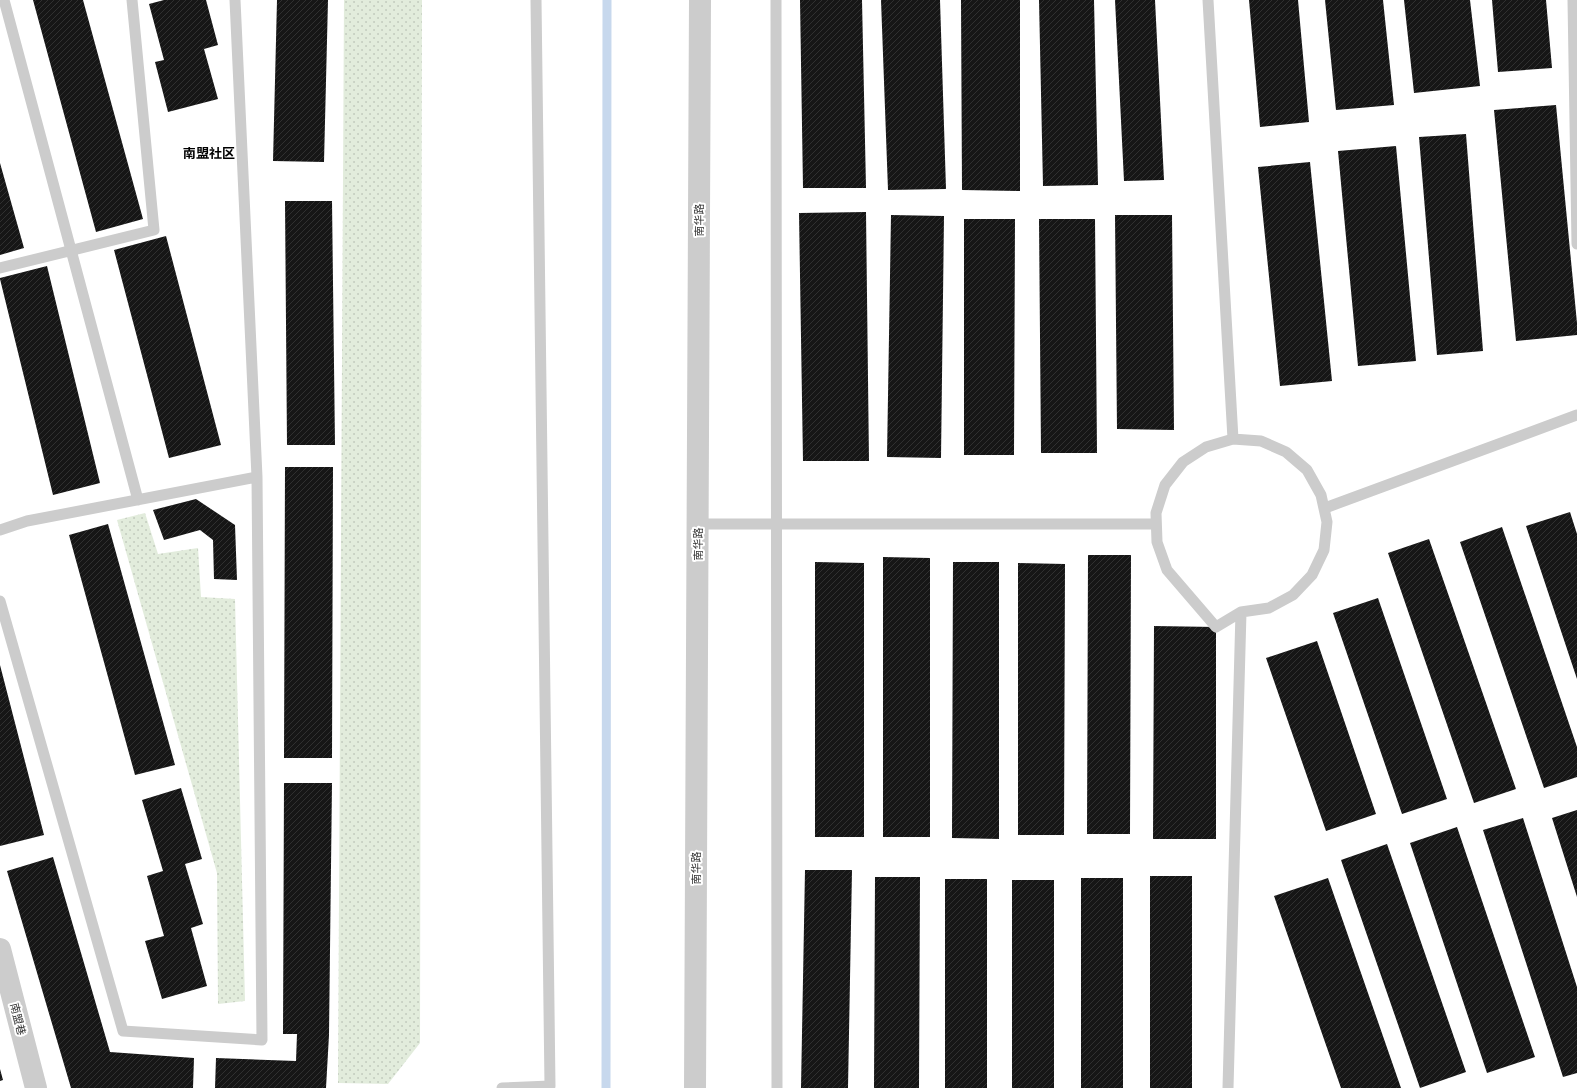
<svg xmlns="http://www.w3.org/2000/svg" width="1577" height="1088" viewBox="0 0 1577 1088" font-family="Mulish,'Noto Sans SC',sans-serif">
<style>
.grass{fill:url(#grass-dots)}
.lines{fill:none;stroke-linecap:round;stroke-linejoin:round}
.stream{stroke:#c7d8ed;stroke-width:9}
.building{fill:url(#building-hatch)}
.service{stroke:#ccc;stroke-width:11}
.minor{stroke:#ccc;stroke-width:22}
.labels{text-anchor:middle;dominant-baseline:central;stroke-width:4;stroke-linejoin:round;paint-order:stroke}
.street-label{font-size:11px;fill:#2f2f2f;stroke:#fff}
.quarter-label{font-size:13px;font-weight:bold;fill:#000;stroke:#fff}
</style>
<defs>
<pattern id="grass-dots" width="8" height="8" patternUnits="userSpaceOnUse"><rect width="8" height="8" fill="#e2ecdc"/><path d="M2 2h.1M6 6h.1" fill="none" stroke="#c2cbbd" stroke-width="1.8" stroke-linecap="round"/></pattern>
<pattern id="building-hatch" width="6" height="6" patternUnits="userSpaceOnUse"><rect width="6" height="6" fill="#161616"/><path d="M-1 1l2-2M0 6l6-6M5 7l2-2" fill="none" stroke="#303030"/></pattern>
</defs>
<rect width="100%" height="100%" fill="#fff"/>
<!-- grass -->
<path class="grass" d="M344 0H422L420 1043 388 1084 338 1083Z
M145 513 158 554 198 548 201 597 235 599 245 1001 218 1004 217 873 117 520Z"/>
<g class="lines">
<!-- stream -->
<path class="stream" d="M606 1088 607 0"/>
</g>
<!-- building -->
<path class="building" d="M33 0H83L143 219 96 232Z
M164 0H206L218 45 204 49 218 99 168 112 155 62 164 60 149 4Z
M277 0H328L324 162 273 161Z
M800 0H862L866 188H803Z
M881 0H940L946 189 888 190Z
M961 0H1020V191L962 190Z
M1039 0H1094L1098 185 1043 186Z
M1115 0H1155L1164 180 1124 181Z
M1249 0H1298L1309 122 1260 127Z
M1325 0H1383L1394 105 1336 110Z
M1404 0H1470L1480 86 1414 93Z
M1492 0H1546L1552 68 1498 72Z
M1556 105 1577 323V335L1516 341 1494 110Z
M1466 134 1483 351 1437 355 1419 137Z
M1396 146 1416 361 1358 366 1338 151Z
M1310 162 1332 381 1280 386 1258 167Z
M0 163 24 248 0 255Z
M285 201H332L335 445H287Z
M866 212 869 461H803L799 213Z
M891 215 944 216 941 458 887 457Z
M1115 215H1172L1174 430 1117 429Z
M964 219H1015L1014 455H964Z
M1039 219H1095L1097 453H1041Z
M166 236 221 445 169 458 114 250Z
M47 266 100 483 53 495 0 279V278Z
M285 467H333L332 758H284Z
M196 499 235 525 237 580 214 579 213 540 200 530 164 540 153 510Z
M1570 512 1577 534V679L1526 526Z
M108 524 175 765 135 775 69 535Z
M1502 527 1577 747V777L1544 788 1460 542Z
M1429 539 1516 789 1474 803 1388 553Z
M1088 555H1131L1130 834H1087Z
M883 557 930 558V837H883Z
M815 562 864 563V837H815Z
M953 562H999V839L952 838Z
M1018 563 1065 564 1064 835H1018Z
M1378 598 1447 799 1402 814 1333 613Z
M1154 626 1216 627V839H1153Z
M1317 641 1376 814 1326 831 1266 658Z
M0 665 44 835 0 846Z
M284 783H332L329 1035 326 1088H215L216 1058 296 1061 297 1034H283Z
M181 788 202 859 185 864 203 924 191 928 207 986 162 999 145 941 164 936 147 876 163 871 142 800Z
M1577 810V897L1552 818Z
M1523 818 1577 987V1073L1563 1077 1483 830Z
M1457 827 1535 1057 1487 1073 1410 843Z
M1387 844 1466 1072 1420 1088 1341 860Z
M53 857 110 1052 194 1058 193 1088H71L7 871Z
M805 870H852L848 1088H801Z
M1150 876H1192V1088H1150Z
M875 877H920L919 1088H874Z
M1081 878H1123V1088H1081Z
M1328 878 1401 1088H1341L1274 896Z
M945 879H987V1088H945Z
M1012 880H1054V1088H1012Z
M0 1069 3 1080 0 1081Z"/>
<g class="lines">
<!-- service -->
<path class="service" d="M4 0 138 500
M776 0 777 1088
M1208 0 1233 439
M1573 0 1577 244
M0 268 154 230 132 0
M1233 439 1261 441 1286 452 1307 470 1321 495 1327 522 1324 550 1312 575 1293 595 1269 608 1241 612 1216 627 1167 570 1157 542 1156 513 1165 485 1183 462 1206 447Z
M1325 508 1577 415
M698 524H1156
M0 530 27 521 257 477
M0 601 123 1031 262 1040 257 477 235 0
M502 1088 550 1086 536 0
M1228 1088 1241 612"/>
<!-- minor -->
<path class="minor" d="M0 949 36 1088
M695 1088 700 0"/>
</g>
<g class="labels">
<!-- street labels -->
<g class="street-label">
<text transform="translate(699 220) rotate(-90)">南华路</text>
<text transform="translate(698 544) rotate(-90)">南华路</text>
<text transform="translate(696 868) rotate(-90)">南华路</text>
<text transform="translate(18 1019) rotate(76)">南盟巷</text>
</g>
<!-- quarter labels -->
<g class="quarter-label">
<text x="209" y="153">南盟社区</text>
</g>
</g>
</svg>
